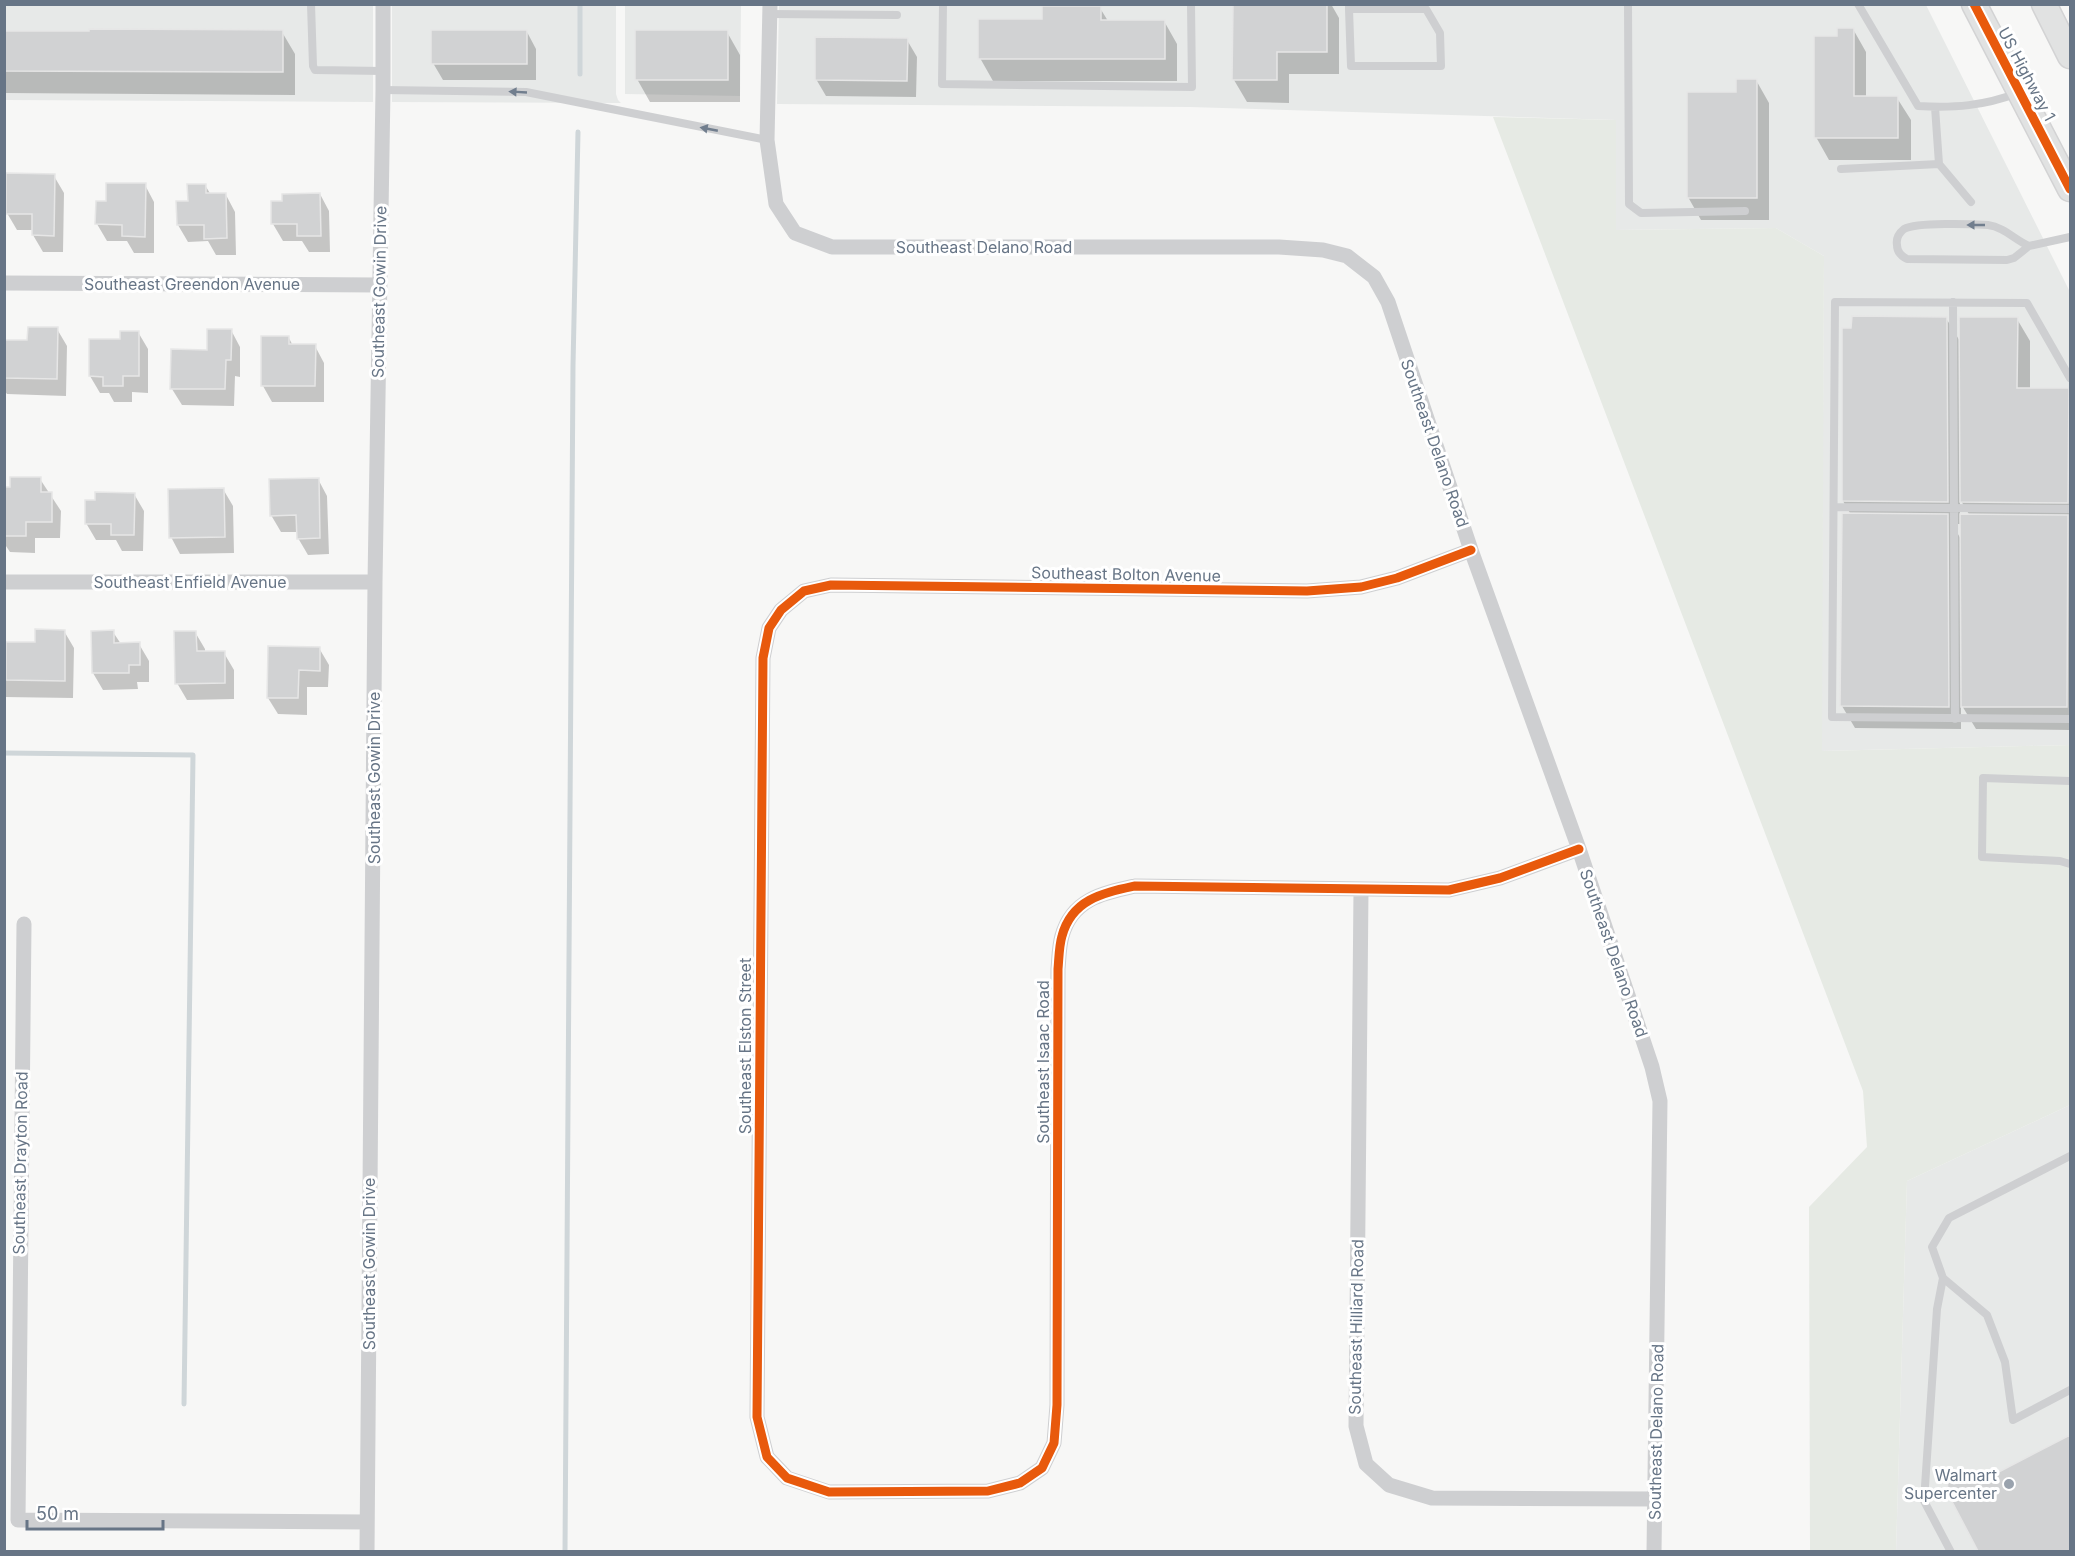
<svg xmlns="http://www.w3.org/2000/svg" width="2075" height="1556" viewBox="0 0 2075 1556" font-family="Inter,sans-serif">
<style>
.built{fill:#e7e9e8}
.green{fill:#e6eae4}
.shadow{fill:#0003;fill-rule:evenodd}
.lines{fill:none;stroke-linecap:round;stroke-linejoin:round}
.stream{stroke:#cfd6d9;stroke-width:5}
.building{fill:#d1d2d3;stroke:#e6e6e6;stroke-width:1.5}
.primary-casing{stroke:#d3d3d4;stroke-width:27}
.service{stroke:#cecfd1;stroke-width:8}
.minor{stroke:#cecfd1;stroke-width:15}
.primary{stroke:#e1e2e2;stroke-width:24}
.cycleway-casing{stroke:#fff;stroke-width:13}
.cycleway{stroke:#e8590c;stroke-width:9}
.oneway{fill:#717e8e}
.poi-dot{fill:#99a2ad;stroke:#fff;stroke-width:2}
.labels{text-anchor:middle;dominant-baseline:central;stroke-width:6;stroke-linejoin:round;paint-order:stroke}
.street-label{font-size:16px;fill:#677586;stroke:#fff}
.poi-label{font-size:16px;fill:#677586;stroke:#fff;text-anchor:end}
</style>
<rect width="100%" height="100%" fill="#f7f7f6"/>
<!-- built -->
<path class="built" d="M5 5H373V102L5 100Z
M392 5H616V94L618 100 621 103 392 102Z
M625 5H741L740 96 625 94Z
M779 5H1926L2070 292V745L1821 751 1824 256 1776 228 1615 230 1616 120 1190 107 777 104Z
M2070 1105V1551L1896 1552 1907 1181Z"/>
<!-- green -->
<path class="green" d="M1493 117 1616 120V230L1776 228 1824 256 1822 751 2070 745V1105L1907 1181 1896 1551H1810L1809 1207 1867 1147 1863 1091Z"/>
<!-- shadow -->
<path class="shadow" d="M1234 4H1331L1339 18V74H1289V103L1247 102 1234 80Z
M1100 8 1108 21H1164L1177 44V81H993L980 58 1043 20Z
M1853 29 1866 52V98H1897L1911 120V160H1829L1816 137 1838 38Z
M4 32H282L295 54V95L4 93Z
M527 32 536 49V80H443L433 63Z
M727 32 740 55V102H650L637 79Z
M907 40 917 57 916 97 826 96 816 79Z
M1756 80 1769 103V220H1701L1688 197 1737 94Z
M54 176 64 193 63 252H43L33 235V230H17L7 213Z
M145 185 154 202V253H134L127 241H107L97 224 108 203Z
M205 185 211 195H226L235 212 236 255H216L208 241 188 242 178 225 189 203Z
M320 194 329 211 330 252H309L302 241H283L273 224Z
M1946 318 1961 343 2017 319 2030 341V390H2068L2070 394V730L1976 729 1961 704V729L1855 728 1842 706 1851 515 1843 501ZM1960 499 1970 516H1960ZM1952 524H1962V541Z
M57 329 67 346 66 396 7 394 4 390V341L29 342Z
M231 330 240 347V377L235 376 234 406 182 405 172 389Z
M138 332 148 349V393L132 392V402H114L109 393H100L90 376 121 341Z
M289 338 293 346H315L324 363V402H272L263 386Z
M40 479 61 511 60 538H35V553L10 552 4 543V489Z
M318 479 327 496 329 554 308 555 298 538V532H281L271 515Z
M223 489 233 506 234 553 180 554 171 537Z
M134 494 144 511 143 551H122L116 540H96L86 523Z
M64 631 74 648 73 698 4 697V654L37 644Z
M113 632 121 644H139L149 661V682H137L138 689 103 690 93 673Z
M195 632 205 649V653H224L234 670V699L187 700 177 683Z
M319 648 329 665 328 687H307V715L278 714 268 698Z
M2070 1437V1552H1979L1949 1493 1993 1477Z"/>
<g class="lines">
<!-- stream -->
<path class="stream" d="M580 4V74
M4 753 193 755 184 1404
M565 1552 573 366 578 132"/>
</g>
<!-- building -->
<path class="building" d="M1233 4H1327V52H1277V80H1232Z
M1042 6H1101V20H1165V59H978V19H1042Z
M1837 28H1854V96H1898V138H1814V36H1837Z
M89 29 283 30V72L4 71V31H89Z
M431 30H527V64H431Z
M635 30H728V80H635Z
M815 37 908 38 907 81 815 80Z
M1736 79H1757V198H1687V92H1736Z
M6 173 55 174 54 236 32 235V214H6Z
M106 183H146L145 237 122 236V225L95 224 96 201H106Z
M187 184H206V193H226L227 238 204 239V225H177L176 201H188Z
M320 193 321 236H297V224H271V201H282V194Z
M1852 316 1947 317 1948 502 1842 501V328H1851Z
M1959 317H2018L2017 388H2069L2068 503 1960 502Z
M28 327H58L57 379 4 378V340H27Z
M207 329H232L231 360H226L225 389H170L171 349 207 350Z
M120 331H139V376H123V386H103V377L89 376V339H120Z
M261 336H289V344H316L315 386H261Z
M10 477H41V492H52V522H26V536H4V487H10Z
M319 478 320 538 297 539 296 515 270 516 269 479Z
M224 488 225 537 169 538 168 489Z
M95 492 135 493 134 535H111V524H85V500H95Z
M1842 513 1948 514 1949 707 1840 706Z
M1960 514 2068 515 2067 707H1961Z
M35 629 65 630V681L6 680V642H35Z
M114 630V643L140 642V665H129V673H92L91 631Z
M174 631H196L197 651H225V683L175 684Z
M268 646 320 647V671L299 670 298 698H267Z
M2070 1435V1551H1978L1948 1494 1947 1475H1993Z"/>
<g class="lines">
<!-- primary casing -->
<g class="primary-casing">
<path id="primary" d="M1974 4 2070 189
M2044 4 2070 56"/>
</g>
<!-- service -->
<path class="service" d="M311 4 313 66 315 70 383 71
M943 4 942 84 1192 87 1191 4
M1349 4V9L1351 66H1441L1440 33 1426 9H1349
M1628 4 1629 204 1641 213 1745 211
M1858 4 1918 106C1955 108 1983 106 2018 93
M770 14 897 15
M383 90 526 92 767 140
M1935 107 1939 164 1971 202
M1841 169 1939 164
M2029 246C2015 240 2004 227 1988 225 1972 224 1917 222 1904 229 1899 233 1896 239 1897 245 1897 252 1901 256 1907 259L2007 260 2014 258 2029 246 2070 237
M1953 302 1955 719
M2070 378 2027 303 1835 302 1832 717 2070 719
M1834 507 2070 509
M2070 781 1983 778 1982 857 2060 861 2070 864
M2070 1156 1949 1218 1932 1247 1943 1278 1987 1315 2005 1362 2013 1420 2070 1390
M1943 1278 1937 1309 1924 1501 1951 1552"/>
<!-- minor -->
<path class="minor" d="M770 4 767 140 776 204 795 233 832 247H1279L1323 250 1347 256 1374 277 1388 302 1471 550 1579 849 1652 1067 1660 1101 1654 1552
M4 283 379 285
M1471 550 1397 578 1361 587 1307 591 831 585 804 591 781 610 769 628 763 658 757 1417 767 1457 787 1478 829 1492 988 1491 1020 1483 1042 1468 1054 1443 1057 1405 1058 969C1059 958 1059 946 1062 936 1072 899 1103 893 1135 886L1449 890 1500 878 1579 849
M4 582H375
M1361 890 1356 1426 1366 1464 1389 1485 1432 1498 1655 1499
M24 924 18 1520 367 1522
M367 1552 375 582 383 90V4"/>
<!-- primary -->
<use href="#primary" class="primary"/>
<!-- cycleway casing -->
<g class="cycleway-casing">
<path id="cycleway" d="M1974 4 2070 189
M1471 550 1397 578 1361 587 1307 591 831 585 804 591 781 610 769 628 763 658 757 1417 767 1457 787 1478 829 1492 988 1491 1020 1483 1042 1468 1054 1443 1057 1405 1058 969C1059 958 1059 946 1062 936 1072 899 1103 893 1135 886L1449 890 1500 878 1579 849"/>
</g>
<!-- cycleway -->
<use href="#cycleway" class="cycleway"/>
</g>
<!-- one-way arrows -->
<defs><path id="oneway-solid" d="M-6-.8H1V-3.2L6.5 0L1 3.2V.8H-6Z" transform="scale(1.5)"/></defs>
<g class="oneway">
<use href="#oneway-solid" transform="translate(518 92) rotate(-177)"/>
<use href="#oneway-solid" transform="translate(709 129) rotate(-169)"/>
<use href="#oneway-solid" transform="translate(1976 225) rotate(180)"/>
</g>
<!-- markers -->
<circle class="poi-dot" cx="2009" cy="1484" r="6"/>
<g class="labels">
<!-- street labels -->
<g class="street-label">
<text transform="translate(2027 74) rotate(62)">US Highway 1</text>
<text x="984" y="247">Southeast Delano Road</text>
<text x="192" y="284">Southeast Greendon Avenue</text>
<text transform="translate(379 292) rotate(-89)">Southeast Gowin Drive</text>
<text transform="translate(1435 443) rotate(71)">Southeast Delano Road</text>
<text transform="translate(1126 574) rotate(1)">Southeast Bolton Avenue</text>
<text x="190" y="582">Southeast Enfield Avenue</text>
<text transform="translate(374 778) rotate(-90)">Southeast Gowin Drive</text>
<text transform="translate(1614 953) rotate(71)">Southeast Delano Road</text>
<text transform="translate(745 1046) rotate(-90)">Southeast Elston Street</text>
<text transform="translate(1043 1062) rotate(-90)">Southeast Isaac Road</text>
<text transform="translate(20 1163) rotate(-89)">Southeast Drayton Road</text>
<text transform="translate(369 1264) rotate(-90)">Southeast Gowin Drive</text>
<text transform="translate(1356 1327) rotate(-89)">Southeast Hilliard Road</text>
<text transform="translate(1656 1432) rotate(-89)">Southeast Delano Road</text>
</g>
<!-- poi labels -->
<g class="poi-label">
<text x="1997" y="1475">Walmart<tspan x="1997" dy="18">Supercenter</tspan></text>
</g>
</g>
<!-- border -->
<rect width="2075" height="1556" fill="none" stroke="#677586" stroke-width="12"/>
<!-- scale -->
<path d="M27 1520v9h136v-9" fill="none" stroke="#677586" stroke-width="3"/>
<text x="36" y="1520" font-size="18" fill="#677586" stroke="#ffffff" stroke-width="4.5" paint-order="stroke">50 m</text>
</svg>
